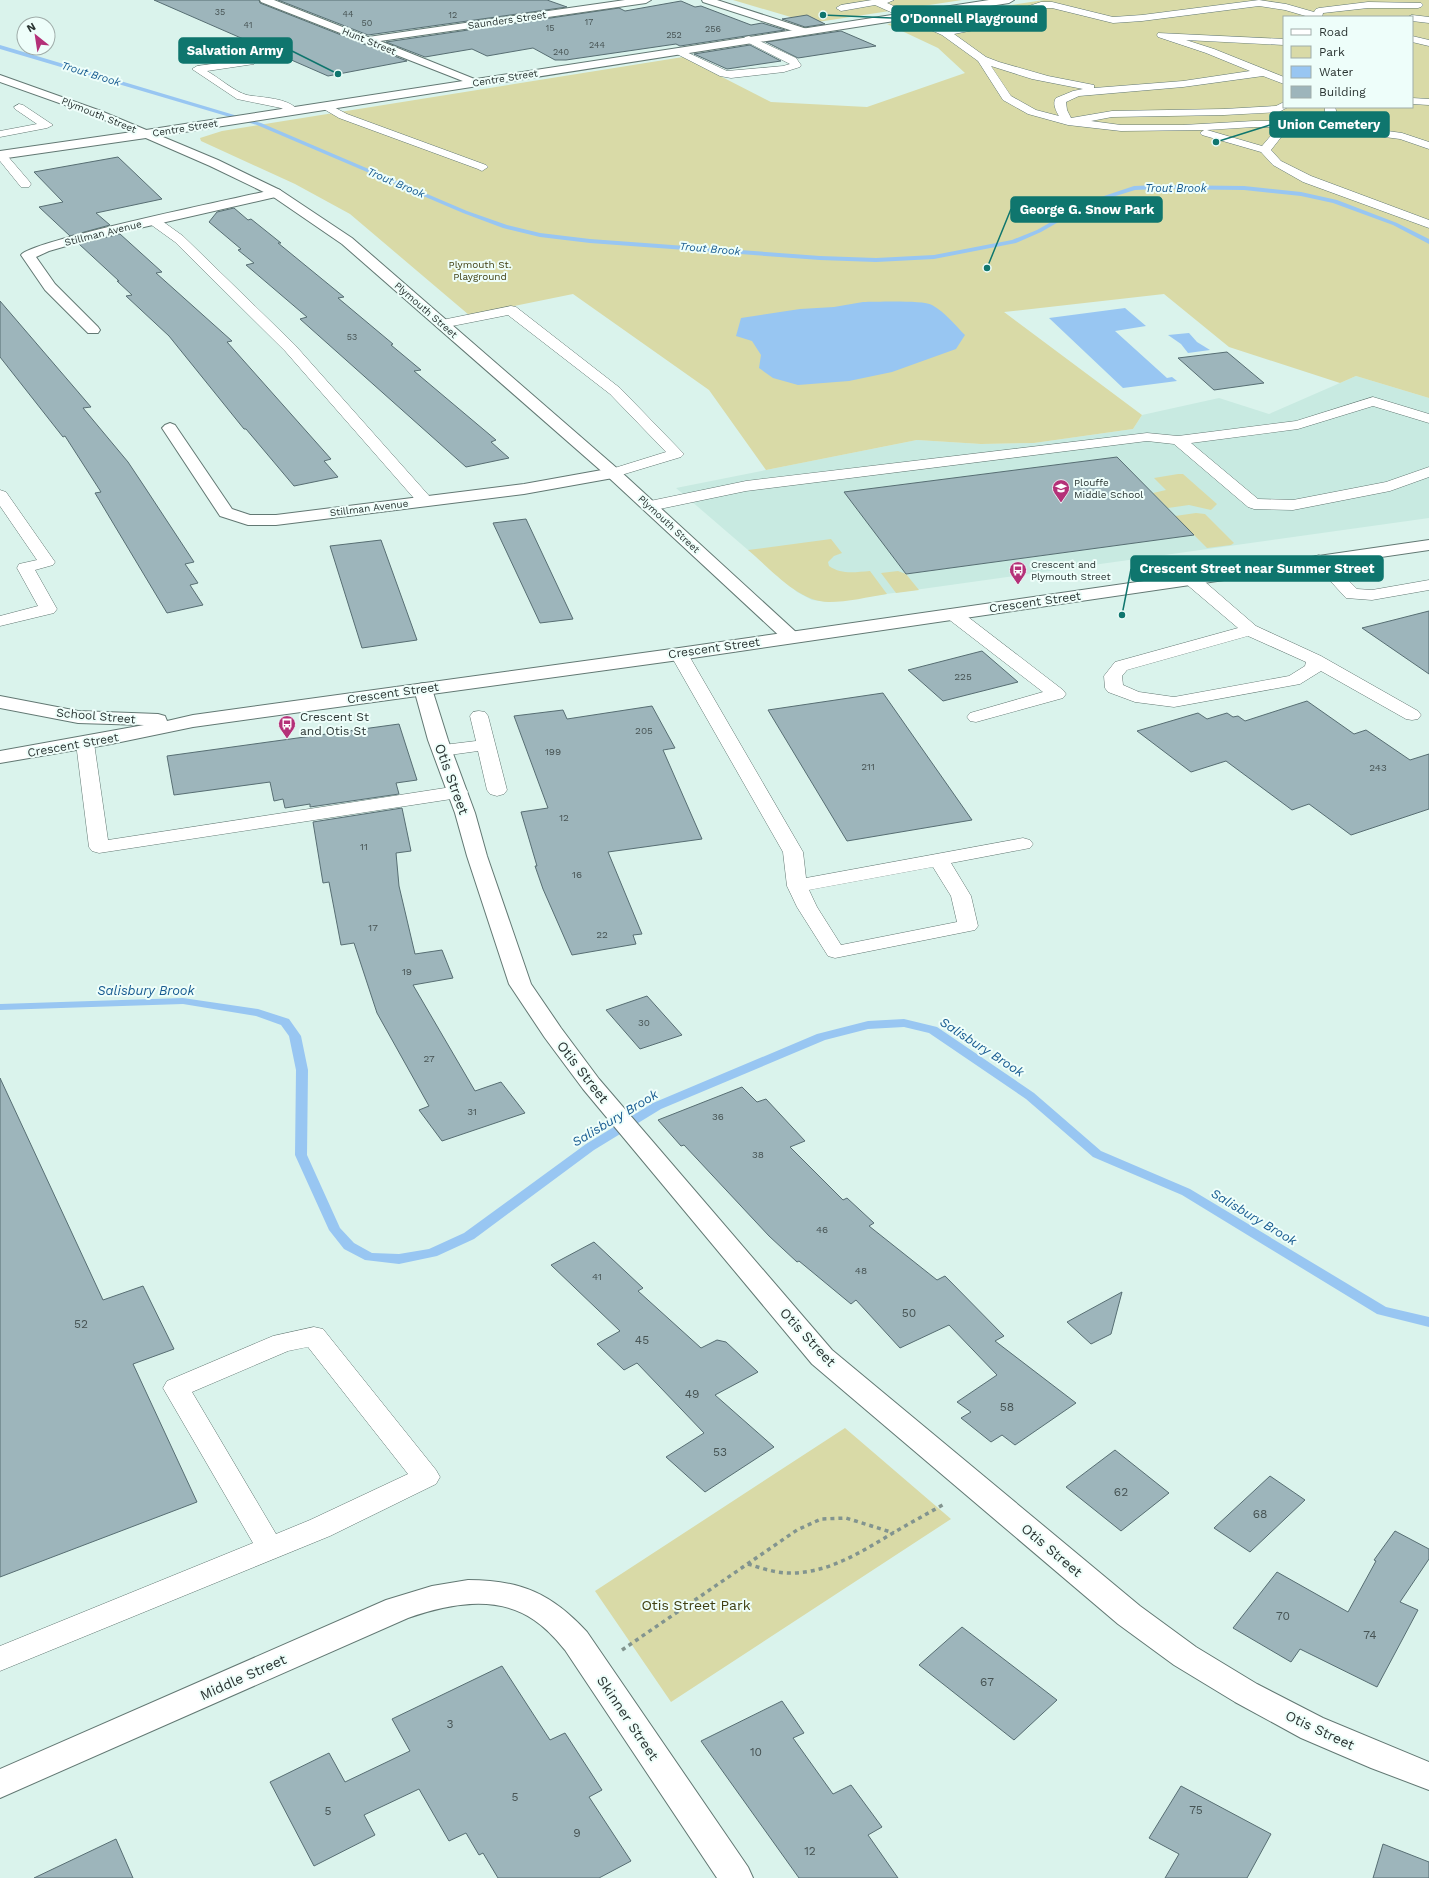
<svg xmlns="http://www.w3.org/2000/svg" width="1429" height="1878" viewBox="0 0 1429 1878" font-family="'Work Sans',sans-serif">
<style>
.built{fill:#c8eae1}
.green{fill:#d9daa7;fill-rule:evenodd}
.water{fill:#98c6f2}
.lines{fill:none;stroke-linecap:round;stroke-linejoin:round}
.stream{fill:#98c6f2;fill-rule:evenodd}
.building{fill:#9db5bb;stroke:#576e73}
.service-casing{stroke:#627873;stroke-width:1}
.minor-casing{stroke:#627873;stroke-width:2}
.tertiary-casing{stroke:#627873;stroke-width:2}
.secondary-casing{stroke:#627873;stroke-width:2}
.path{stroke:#82948f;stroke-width:3.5;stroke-dasharray:4 4;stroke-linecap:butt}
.service{fill:#fff;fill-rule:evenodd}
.minor{fill:#fff;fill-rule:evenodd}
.tertiary{fill:#fff;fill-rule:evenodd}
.secondary{fill:#fff;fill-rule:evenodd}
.labels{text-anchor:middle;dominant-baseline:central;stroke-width:4;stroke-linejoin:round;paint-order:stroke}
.far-number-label{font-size:9px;fill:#475454}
.far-street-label{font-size:10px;fill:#2a3432;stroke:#eefefa}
.far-park-label{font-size:10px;fill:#403f11;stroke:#eefefa}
.far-poi-label{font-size:10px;fill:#2a3432;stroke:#eefefa;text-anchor:start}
.number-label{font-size:10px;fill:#475454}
.far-water-label{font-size:11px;font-style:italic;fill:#165a90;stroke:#eefefa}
.street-label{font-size:12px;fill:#2a3432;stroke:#eefefa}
.poi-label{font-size:12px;fill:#2a3432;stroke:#eefefa;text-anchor:start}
.near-number-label{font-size:12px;fill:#475454}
.water-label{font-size:13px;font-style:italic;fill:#165a90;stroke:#eefefa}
.near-street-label{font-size:14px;fill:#2a3432;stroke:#eefefa}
.near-park-label{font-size:14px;fill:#403f11;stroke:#eefefa}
.leader{fill:none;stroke:#0f766e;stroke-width:1.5}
.callout-dot{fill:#0f766e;stroke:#eefefa;stroke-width:1.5}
.callout{fill:#0f766e;stroke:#0f766e;stroke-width:1.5}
.callout-label{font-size:13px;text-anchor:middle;font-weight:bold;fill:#fff}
</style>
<rect width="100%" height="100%" fill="#daf3ec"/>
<!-- built -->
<path class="built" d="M1356 376 1429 398V518L829 602 812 600 797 592 676 488 917 440 981 444 1034 443 1133 429 1142 415 1219 398 1269 414Z"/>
<!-- green -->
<path class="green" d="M733 0H962L811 23Z
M1044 0H1429V398L1356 376 1340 383 1229 347 1164 294 1004 312 1142 415 1133 429 1034 443 981 444 917 440 766 470 709 390 573 294 469 315 350 214 295 184 201 141 200 138 222 131 683 57 771 102 867 107 965 73 938 48 887 24ZM1284 17H1412V107H1284Z
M1178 474H1183L1217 504 1211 510 1189 505 1168 508 1153 493 1166 490 1154 478Z
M1196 513 1205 514 1234 543 1231 545 1207 548 1175 516Z
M831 539 842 553 834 556 828 562 829 566C842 575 855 572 870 571L887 594C868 597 848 602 829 602 798 602 771 569 748 550Z
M898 571 906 574 919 590 896 593 881 573Z
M845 1428 951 1519 671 1702 595 1591Z"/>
<!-- water -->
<path class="water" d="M863 302C876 302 923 300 932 305 945 312 955 325 965 335L956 349 892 372 849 381 798 385 773 378 759 368 761 355 752 341 736 336 741 318 800 309 834 307Z
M1125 308 1146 326 1115 331 1167 378 1172 377 1177 381 1123 388 1049 318Z
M1189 333 1197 342 1210 350 1188 353 1181 344 1168 335Z"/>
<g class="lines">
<!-- stream -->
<path class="stream" d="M0 45 261 123 467 211 507 225 540 233 590 239 820 256 876 258 934 255 1012 240 1037 230 1086 202 1134 186 1158 185 1244 186 1301 192 1337 200 1397 223 1429 239V244L1393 225 1333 203 1301 196 1244 190 1158 189 1135 190 1090 204 1041 232 1016 243 934 259 876 262 820 260 590 243 540 237 503 228 463 213 257 125 0 49Z
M183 998 258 1009 289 1019 301 1036 308 1070 307 1155 340 1228 354 1243 372 1253 399 1254 429 1249 464 1233 586 1144 653 1103 817 1034 868 1021 904 1019 937 1027 1034 1093 1101 1151 1190 1189 1386 1307 1429 1317V1327L1377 1314 1182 1195 1093 1157 1026 1099 929 1033 904 1027 868 1029 825 1040 661 1109 594 1150 474 1239 437 1256 399 1264 365 1260 344 1249 329 1230 295 1155 296 1070 289 1036 281 1025 256 1016 183 1004 0 1010V1004Z"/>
</g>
<!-- building -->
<path class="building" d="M154 0H259L260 3 407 61 328 76Z
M278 0H547L567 7 368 35Z
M681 1 695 7 701 6 751 25 762 23 785 30 680 46 676 44 566 60H555L533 48 487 56 472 49 425 57 386 42 619 8 625 11Z
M807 15 825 24 805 27 782 19Z
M841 31 876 46 798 58 766 42Z
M750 45 781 61 727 69 694 54Z
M118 157 162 199 96 213 110 225 70 236 39 207 63 202 34 172Z
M234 208 248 220 251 219 281 243H278L344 297 338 298 393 344 391 345 421 370 414 371 496 440 491 442 509 458 466 467 300 319 307 317 246 265 254 263 238 250 241 249 209 222 217 212Z
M120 234 162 272 156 273 232 341 227 342 331 459 324 461 338 477 294 486 246 429H244L169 336 126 296 132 295 117 281H119L79 244Z
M0 301 91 407 83 408 128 462 144 486 194 562 185 564 198 583 190 585 203 605 167 613 95 493 101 492 65 436 63 437 0 357Z
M1227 352 1264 383 1214 390 1178 358Z
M1117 457 1194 535 906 574 844 492Z
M526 519 573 619 540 623 493 523Z
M381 540 417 640 362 648 330 546Z
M1429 611V674L1362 628Z
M982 651 1018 682 943 701 908 670Z
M883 693 972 820 847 841 768 710Z
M1307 701 1354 734 1366 730 1410 760 1429 754V809L1351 835 1309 804 1292 810 1226 761 1191 772 1137 731 1198 713 1207 719 1227 713 1233 717 1238 716 1245 721Z
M652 706 675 748 663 750 702 839 608 852 642 934 633 935 636 944 572 955 543 889 535 866H537L521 812 548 808 514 716 563 710 567 719Z
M399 724 417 780 396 783 399 794 310 807V804L285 808 283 799 274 801 270 782 174 795 167 756Z
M402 808 411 851 396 853 399 886 415 954 442 950 453 978 413 985 475 1091 501 1082 525 1113 442 1141 419 1110 429 1106 377 1013 354 943 341 945 329 882 323 883 313 822Z
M647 996 682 1035 640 1049 606 1010Z
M0 1078 103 1300 143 1286 174 1349 133 1364 197 1502 0 1577Z
M742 1087 757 1102 766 1099 805 1141 790 1147 843 1200 847 1198 874 1223 869 1226 937 1280 945 1276 1004 1336 995 1341 1076 1403 1015 1445 1002 1435 991 1442 961 1418 971 1412 957 1402 997 1375 949 1325 900 1348 856 1300 851 1304 799 1261 797 1262 769 1236 684 1145 681 1146 658 1120Z
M594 1242 643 1288 638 1291 701 1348 717 1340 726 1342 758 1372 715 1395 774 1447 705 1492 666 1457 704 1433 637 1363 624 1370 597 1344 620 1331 551 1265Z
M1122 1292 1111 1334 1091 1344 1067 1322Z
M1115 1450 1169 1493 1121 1531 1066 1487Z
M1270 1476 1305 1500 1250 1552 1214 1528Z
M1395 1531 1429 1549V1559L1400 1602 1418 1610 1377 1687 1300 1649 1291 1662 1233 1628 1277 1572 1348 1612 1376 1561 1374 1560Z
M962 1627 1057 1700 1014 1740 919 1665Z
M502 1666 550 1740 565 1733 602 1790 589 1797 631 1861 599 1878H498L483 1853 479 1855 466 1833 449 1841 419 1789 364 1815 375 1835 314 1866 270 1782 329 1753 345 1782 410 1751 392 1719Z
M782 1701 804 1733 793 1738 833 1794 851 1785 882 1827 868 1835 898 1878H799L701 1741Z
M1181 1786 1271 1834 1247 1878H1165L1179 1854 1149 1838Z
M116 1839 133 1878H34Z
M1383 1844 1429 1862V1878H1373Z"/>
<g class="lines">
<!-- service casing -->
<g class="service-casing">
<path id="service" d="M872 0H894L887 3 947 30 978 23 1041 2H1052L1113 17 1142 15 1259 0 1286 4 1314 12 1316 9 1319 8 1368 2 1421 3 1423 5 1421 7 1418 8H1368L1323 13 1322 17H1309L1285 10 1259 6 1142 21 1113 23 1052 8H1042L984 28 954 34 986 57 999 62 1048 76 1094 85V88L1183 81 1250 71 1206 53 1158 37 1157 35 1158 33 1284 39V45L1186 40 1214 49 1284 77V84L1263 76 1183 87 1079 96 1066 102 1067 110 1071 118 1112 111 1224 109 1276 106 1284 102V107H1288L1279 112 1224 115 1112 117 1091 121 1121 125H1183L1254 121H1305L1325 112V107H1335L1337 114 1335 116 1321 122 1402 133 1429 142V149L1400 139 1308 127 1282 136 1271 150 1281 161 1311 176 1429 220V228L1303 182 1273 165 1261 152 1202 135 1200 133 1204 130 1121 131 1068 125 1028 114 1003 100 978 61 942 35 875 5 841 11 836 8 841 5ZM991 66 1032 79 1083 89 1073 91 1056 98C1052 103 1056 111 1059 116L1036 110 1011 96ZM1254 127H1286L1274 132 1262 146 1207 130Z
M1412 15 1429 17V23L1412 21V17H1408Z
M749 36 796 58 801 65 800 67 784 72 731 78 720 76 671 51 672 49H680L727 71 783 66 790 64 745 41 744 39 745 37Z
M1412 36 1429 40V46L1412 42Z
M250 59 255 62 254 64 207 71C218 77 235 92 247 95 262 98 288 97 299 111L297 113 293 114 281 108 237 99 192 69 197 66Z
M1412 98 1429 99V105L1412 104Z
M326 103 347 114 486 165 488 167 482 171 478 169 339 118 322 108 321 106Z
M19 104 23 105 53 125 47 128 0 137V131L37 124 15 109 14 107Z
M0 152 5 153 29 181 31 184 29 187H21L0 161Z
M154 217 158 218 183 236 295 345 431 498 433 501 431 504 425 506 419 504 285 351 175 242 150 224 148 221 150 218Z
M511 306 516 307 620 388 681 451 684 454 681 457 618 476 613 478 608 476 605 473 608 470 666 452 610 394 508 315 442 328 437 327 435 324 437 321 442 320Z
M1373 397 1429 414V423L1373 406 1298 429 1191 443 1258 499 1293 500 1386 482 1429 467V477L1390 491 1293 510 1254 509 1248 507 1174 444 1147 441 746 491 650 511 644 509 642 506 644 503 650 501 746 481 1147 433 1178 436 1296 421Z
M0 490 6 492 55 562 53 565 35 570 57 609 54 613 0 626V616L38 606 17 568 19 564 37 560 0 506Z
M1319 555 1325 557 1357 589 1372 590 1429 580V590L1372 600 1346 598 1311 560 1313 557Z
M1191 574 1197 575 1256 626 1321 656 1418 711 1421 715 1418 719 1412 720 1406 719 1321 671 1300 684 1174 707 1135 702 1108 692 1105 688 1104 676 1115 662 1238 628 1185 583 1183 579 1185 575ZM1248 636 1306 662 1305 666 1289 676 1174 697 1139 692 1123 685 1122 676 1127 670Z
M953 609 959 610 1063 690 1066 694 1063 698 976 722 970 721 967 717 970 713 1043 692 947 618 944 614 947 610Z
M679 649 685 650 688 654 803 852 806 878 1023 838 1030 840 1033 844 1030 848 951 863 971 896 978 926 975 930 835 958 828 956 797 907 787 886 783 852 670 654 673 650ZM933 867 951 896 957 922 841 945 817 907 809 890Z
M479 711 485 712 488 716 507 790 504 794 497 796 490 794 487 790 478 751 442 756 435 754 433 750 435 746 476 741 470 716 473 712Z
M85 737 92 739 94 743 108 840 458 786 465 788 468 792 465 796 458 798 99 853 92 851 89 847 76 743 78 739Z
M314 1327 323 1329 436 1470 440 1477 436 1484 330 1536 0 1671V1646L253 1543 163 1388 167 1381 273 1336ZM308 1347 408 1474 310 1520 276 1534 192 1392 288 1351Z"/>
</g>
<!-- minor casing -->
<g class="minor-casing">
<path id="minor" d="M260 0H274L368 37 625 0H651L646 3 380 41 477 80 479 82 477 84 473 85 261 2Z
M702 0H717L807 29 808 31 807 33H799L703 2Z
M276 189 280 190 282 193 280 196 87 240 49 251 36 257 55 284 98 327 100 330 98 333H88L45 290 21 255C32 240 243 197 276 189Z
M170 423 175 425 232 509 250 515H276L524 484 613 468 619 470 621 473 619 476 613 478 524 494 276 525H248L220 516 162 428 165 425Z
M423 683 430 685 432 689 448 740 475 813 487 856 531 984 561 1028 599 1079 832 1350 1140 1606 1196 1647 1257 1684 1323 1718 1429 1762V1790L1371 1768 1301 1738 1235 1702 1174 1665 1118 1624 812 1364 583 1089 545 1038 509 984 467 856 455 813 428 740 414 689 416 685Z
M468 1580C521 1580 552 1594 587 1632L748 1867 753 1878H717L565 1650C556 1639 546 1628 534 1620 497 1594 448 1604 408 1618L0 1798V1769L386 1600 432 1586Z"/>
</g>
<!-- tertiary casing -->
<g class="tertiary-casing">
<path id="tertiary" d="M0 75 101 111 218 160 280 190 352 238 619 470 797 633 800 637 797 641 791 642 785 641 607 476 342 244 272 196 210 166 93 115 0 82Z"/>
</g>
<!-- secondary casing -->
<g class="secondary-casing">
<path id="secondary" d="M989 0H1014L1009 3 146 138 0 159V151L146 130Z
M1429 540V550L679 660 193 727 111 744 0 763V751L144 725 78 723 0 708V696L78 711 158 714 165 716 167 721 193 715 679 648Z"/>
</g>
<!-- path -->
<path class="path" d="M748 1564C761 1568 775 1573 790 1573 829 1573 861 1552 893 1533 910 1523 927 1514 944 1504
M622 1650 797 1530 821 1519 846 1518 894 1533"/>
<!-- service -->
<use href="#service" class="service"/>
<!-- minor -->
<use href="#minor" class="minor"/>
<!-- tertiary -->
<use href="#tertiary" class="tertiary"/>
<!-- secondary -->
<use href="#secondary" class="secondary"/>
</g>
<!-- icons -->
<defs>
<g id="school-pin" transform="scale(0.9)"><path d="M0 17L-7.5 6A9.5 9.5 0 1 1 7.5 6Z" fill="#b43178" stroke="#eefefa"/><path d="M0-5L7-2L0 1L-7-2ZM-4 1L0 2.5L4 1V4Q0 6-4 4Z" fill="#fff"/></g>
<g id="bus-pin" transform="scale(0.9)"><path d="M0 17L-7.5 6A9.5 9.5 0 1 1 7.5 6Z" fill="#b43178" stroke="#eefefa"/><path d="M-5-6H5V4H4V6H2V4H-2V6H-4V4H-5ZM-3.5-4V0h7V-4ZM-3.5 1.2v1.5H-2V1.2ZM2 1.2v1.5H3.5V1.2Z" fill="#fff"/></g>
</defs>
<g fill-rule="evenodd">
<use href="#school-pin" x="1061" y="488"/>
<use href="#bus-pin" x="1018" y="570"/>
<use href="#bus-pin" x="287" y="724"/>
</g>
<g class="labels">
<!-- far-number labels -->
<g class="far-number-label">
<text x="220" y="12">35</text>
<text x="348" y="14">44</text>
<text x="453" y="15">12</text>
<text x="589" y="22">17</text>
<text x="367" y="23">50</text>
<text x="248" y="25">41</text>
<text x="550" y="28">15</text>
<text x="713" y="29">256</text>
<text x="674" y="35">252</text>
<text x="597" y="45">244</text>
<text x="561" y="52">240</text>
<text x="352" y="337">53</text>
</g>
<!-- far-street labels -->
<g class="far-street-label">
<text transform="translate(507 20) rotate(-8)">Saunders Street</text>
<text transform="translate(369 41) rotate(22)">Hunt Street</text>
<text transform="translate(505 78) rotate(-9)">Centre Street</text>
<text transform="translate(99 115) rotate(22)">Plymouth Street</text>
<text transform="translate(185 128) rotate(-9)">Centre Street</text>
<text transform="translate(103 233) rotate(-14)">Stillman Avenue</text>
<text transform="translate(426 310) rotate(41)">Plymouth Street</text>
<text transform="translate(369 508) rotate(-7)">Stillman Avenue</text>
<text transform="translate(669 524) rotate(43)">Plymouth Street</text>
</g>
<!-- far-park labels -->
<g class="far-park-label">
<text x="480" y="264">Plymouth St.<tspan x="480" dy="12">Playground</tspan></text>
</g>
<!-- far-poi labels -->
<g class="far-poi-label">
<text x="1074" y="482">Plouffe<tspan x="1074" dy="12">Middle School</tspan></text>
<text x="1031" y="564">Crescent and<tspan x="1031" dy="12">Plymouth Street</tspan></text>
</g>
<!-- number labels -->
<g class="number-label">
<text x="963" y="676">225</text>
<text x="644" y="730">205</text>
<text x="553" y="751">199</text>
<text x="868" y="766">211</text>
<text x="1378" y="767">243</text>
<text x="564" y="817">12</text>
<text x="364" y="846">11</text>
<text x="577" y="874">16</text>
<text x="373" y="927">17</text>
<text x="602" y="934">22</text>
<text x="407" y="971">19</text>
<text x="644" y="1022">30</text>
<text x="429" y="1058">27</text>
<text x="472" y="1111">31</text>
<text x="718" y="1116">36</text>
<text x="758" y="1154">38</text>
<text x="822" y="1229">46</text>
<text x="861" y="1270">48</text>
<text x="597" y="1276">41</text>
</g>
<!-- far-water labels -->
<g class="far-water-label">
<text transform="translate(91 74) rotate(17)">Trout Brook</text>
<text transform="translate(396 183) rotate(23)">Trout Brook</text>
<text x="1176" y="188">Trout Brook</text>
<text transform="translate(710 249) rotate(5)">Trout Brook</text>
</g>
<!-- street labels -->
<g class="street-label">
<text transform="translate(1035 602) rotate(-8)">Crescent Street</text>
<text transform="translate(714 648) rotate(-8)">Crescent Street</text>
<text transform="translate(393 693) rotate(-8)">Crescent Street</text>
<text transform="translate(96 716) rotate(5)">School Street</text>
<text transform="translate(73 745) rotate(-10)">Crescent Street</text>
</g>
<!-- poi labels -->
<g class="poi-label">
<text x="300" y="717">Crescent St<tspan x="300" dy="14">and Otis St</tspan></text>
</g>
<!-- near-number labels -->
<g class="near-number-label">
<text x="909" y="1313">50</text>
<text x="81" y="1324">52</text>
<text x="642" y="1340">45</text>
<text x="692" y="1394">49</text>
<text x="1007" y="1407">58</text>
<text x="720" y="1452">53</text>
<text x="1121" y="1492">62</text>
<text x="1260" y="1514">68</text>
<text x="1283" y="1616">70</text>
<text x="1370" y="1635">74</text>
<text x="987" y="1682">67</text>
<text x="450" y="1724">3</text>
<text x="756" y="1752">10</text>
<text x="515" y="1797">5</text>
<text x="1196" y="1810">75</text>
<text x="328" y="1811">5</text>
<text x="577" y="1833">9</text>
<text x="810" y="1851">12</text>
</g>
<!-- water labels -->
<g class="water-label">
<text x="146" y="990">Salisbury Brook</text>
<text transform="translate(982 1047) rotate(33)">Salisbury Brook</text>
<text transform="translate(615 1118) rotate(-31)">Salisbury Brook</text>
<text transform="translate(1254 1217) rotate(31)">Salisbury Brook</text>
</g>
<!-- near-street labels -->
<g class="near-street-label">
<text transform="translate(452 779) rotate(70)">Otis Street</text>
<text transform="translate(583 1072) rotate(52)">Otis Street</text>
<text transform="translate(808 1337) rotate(47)">Otis Street</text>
<text transform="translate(1052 1550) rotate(40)">Otis Street</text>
<text transform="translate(243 1677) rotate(-24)">Middle Street</text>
<text transform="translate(628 1718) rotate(56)">Skinner Street</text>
<text transform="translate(1320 1730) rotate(25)">Otis Street</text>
</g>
<!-- near-park labels -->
<g class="near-park-label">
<text x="696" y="1605">Otis Street Park</text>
</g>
</g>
<!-- callouts -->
<path class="leader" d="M823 15L892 18M338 74L292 51M1216 142L1270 125M987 268L1011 209M1122 615L1131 569"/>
<g class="callout-dot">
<circle cx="823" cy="15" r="4"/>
<circle cx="338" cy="74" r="4"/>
<circle cx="1216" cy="142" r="4"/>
<circle cx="987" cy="268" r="4"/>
<circle cx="1122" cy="615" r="4"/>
</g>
<g class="callout">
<rect x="892" y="6" width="154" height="25" rx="4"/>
<rect x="179" y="38" width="113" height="25" rx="4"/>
<rect x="1270" y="112" width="119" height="25" rx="4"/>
<rect x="1011" y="197" width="151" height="25" rx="4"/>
<rect x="1131" y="556" width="252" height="25" rx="4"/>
</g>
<g class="callout-label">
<text x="969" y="23">O'Donnell Playground</text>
<text x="235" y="55">Salvation Army</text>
<text x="1329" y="129">Union Cemetery</text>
<text x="1087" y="214">George G. Snow Park</text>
<text x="1257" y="573">Crescent Street near Summer Street</text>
</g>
<!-- legend -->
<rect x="1283" y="16" width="130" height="92" fill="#eefefa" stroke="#a0adaa"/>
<rect x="1291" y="29" width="20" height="6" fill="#ffffff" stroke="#a0adaa"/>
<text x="1319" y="36" font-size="12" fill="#2a3432">Road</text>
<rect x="1291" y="46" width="20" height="12" fill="#d9daa7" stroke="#a0adaa"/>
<text x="1319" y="56" font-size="12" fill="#2a3432">Park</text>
<rect x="1291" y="66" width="20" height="12" fill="#98c6f2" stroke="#a0adaa"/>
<text x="1319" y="76" font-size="12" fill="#2a3432">Water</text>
<rect x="1291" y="86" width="20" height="12" fill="#9db5bb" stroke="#a0adaa"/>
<text x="1319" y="96" font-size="12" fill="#2a3432">Building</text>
<!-- north arrow -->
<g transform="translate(36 36) rotate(330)"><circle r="19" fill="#eefefa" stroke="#a0adaa"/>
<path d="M0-3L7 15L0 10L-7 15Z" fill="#b43178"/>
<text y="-6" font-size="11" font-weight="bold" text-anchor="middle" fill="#2a3432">N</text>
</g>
</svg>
